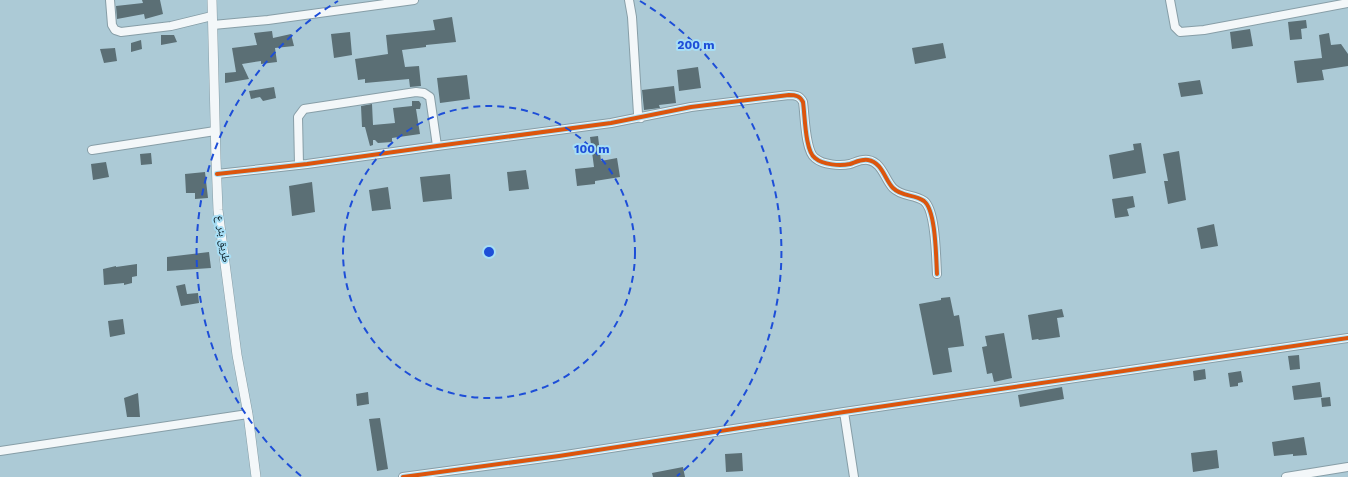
<svg xmlns="http://www.w3.org/2000/svg" width="1348" height="477" viewBox="0 0 1348 477" font-family="'Work Sans','Noto Naskh Arabic',sans-serif">
<style>
.building{fill:#5b6f75}
.lines{fill:none;stroke-linecap:round;stroke-linejoin:round}
.minor-casing{stroke:#879ea7;stroke-width:10}
.tertiary-casing{stroke:#879ea7;stroke-width:10}
.minor{stroke:#f3f7f9;stroke-width:8}
.tertiary{stroke:#f3f7f9;stroke-width:9}
.cycleway-casing{stroke:#a7def5;stroke-width:6}
.cycleway{stroke:#dc550d;stroke-width:4}
.ring{fill:none;stroke:#1d4ed8;stroke-width:2;stroke-dasharray:7 5}
.labels{text-anchor:middle;dominant-baseline:central;stroke-width:4;stroke-linejoin:round;paint-order:stroke}
.street-label{font-size:11px;fill:#00121a;stroke:#a7def5}
.centre{fill:#1d4ed8;stroke:#a7def5;stroke-width:2}
.ring-label{font-size:12px;text-anchor:middle;font-weight:bold;fill:#1d4ed8;stroke:#a7def5;stroke-width:4;stroke-linejoin:round;paint-order:stroke}
</style>
<rect width="100%" height="100%" fill="#accad6"/>
<!-- building -->
<path class="building" d="M142 0H160L163 14 145 19 144 14 117 19 116 6 143 3Z
M452 17 456 42 426 45V47L402 50 405 67 419 66 421 86 410 87 409 79 365 83V79L358 80 355 59 388 54 386 35 435 30 433 20Z
M1306 20 1307 28 1301 29 1302 39 1290 40 1288 22Z
M1250 29 1253 46 1232 49 1230 32Z
M272 31 273 38 291 34 294 46 275 48 277 62 261 64V61L242 64 249 79 225 83V73L236 72 232 48 257 45 254 33Z
M350 32 352 55 334 58 331 34Z
M1329 33 1331 45 1341 44 1348 54V66L1322 70 1324 80 1297 83 1294 61 1322 58 1319 35Z
M161 35H174L177 42 161 45Z
M141 40 142 49 131 52V43Z
M943 43 946 58 915 64 912 48Z
M115 48 117 61 104 63 100 49Z
M698 67 701 88 679 91 677 70Z
M467 75 470 99 440 103 437 78Z
M1200 80 1203 94 1181 97 1178 83Z
M674 86 676 103 659 105 660 108 644 110 642 90Z
M274 87 276 98 263 101 260 97 251 99 249 91Z
M412 101H419L421 104 420 109H416L420 134 392 138V142L378 143 375 140H373V145L370 146 365 127H362L361 106 372 104 373 125 395 123 393 108 412 106Z
M598 136 601 161 617 158 620 177 595 181V184L577 186 575 169 594 167 590 137Z
M1141 143 1146 173 1113 179 1109 155 1134 150 1133 144Z
M1179 151 1186 200 1168 204 1164 181H1168L1163 154Z
M151 153 152 164 141 165 140 154Z
M106 162 109 177 93 180 91 164Z
M526 170 529 189 509 191 507 172Z
M205 172 208 198 195 199V193H186L185 174Z
M450 174 452 199 423 202 420 177Z
M312 182 315 212 292 216 289 186Z
M388 187 391 209 372 211 369 190Z
M1133 196 1135 207 1127 209 1129 216 1115 218 1112 199Z
M1214 224 1218 246 1201 249 1197 228Z
M209 252 211 268 167 271V257Z
M137 264V276L132 277V283L124 285V283L104 285 103 269 116 266V267Z
M185 284 187 294 198 293 199 303 181 306 176 286Z
M950 297 954 316 959 315 964 346 948 348 952 372 933 375 919 304 941 300V298Z
M1062 309 1064 317 1057 318 1060 337 1039 340 1038 339 1032 340 1028 315Z
M123 319 125 334 110 337 108 321Z
M1004 333 1012 378 994 382 992 373 987 374 982 347 987 346 985 336Z
M1299 355 1300 369 1290 370 1288 356Z
M1205 369 1206 379 1194 381 1193 371Z
M1241 371 1243 382 1238 383V386L1230 387 1228 373Z
M1320 382 1322 397 1294 400 1292 386Z
M1062 387 1064 399 1020 407 1018 395Z
M368 392 369 404 357 406 356 394Z
M138 393 140 417H127L124 398Z
M1330 397 1331 406 1322 407 1321 398Z
M380 418 388 469 377 471 369 419Z
M1304 437 1307 455 1293 456V454L1274 456 1272 442Z
M1217 450 1219 468 1193 472 1191 453Z
M742 453 743 471 726 472 725 454Z
M683 467 685 477H653L652 473Z"/>
<g class="lines">
<!-- minor casing -->
<g class="minor-casing">
<path id="minor" d="M110 0 112 25 115 30 121 32 171 26 212 16
M629 0 632 17 638 114 641 118
M1170 0 1175 27 1180 32 1204 30 1348 3
M213 25 268 20 414 0
M92 150 215 131
M299 165 298 117 304 109 416 92 424 93 430 97 437 146
M217 174 307 164 437 146 611 123 691 107 789 95C796 95 800 96 803 102 805 115 805 151 815 158 823 165 840 166 850 164 856 162 861 159 868 160 882 162 885 180 893 188 902 197 914 194 924 201 936 210 936 258 937 274
M844 412 854 477
M0 451 248 414
M403 477 559 456 844 412 1348 338
M1286 477 1348 467"/>
</g>
<!-- tertiary casing -->
<g class="tertiary-casing">
<path id="tertiary" d="M212 0 216 159 218 210 237 355 248 414 256 477"/>
</g>
<!-- minor -->
<use href="#minor" class="minor"/>
<!-- tertiary -->
<use href="#tertiary" class="tertiary"/>
<!-- cycleway casing -->
<g class="cycleway-casing">
<path id="cycleway" d="M217 174 307 164 437 146 611 123 691 107 789 95C796 95 800 96 803 102 805 115 805 151 815 158 823 165 840 166 850 164 856 162 861 159 868 160 882 162 885 180 893 188 902 197 914 194 924 201 936 210 936 258 937 274
M403 477 559 456 844 412 1348 338"/>
</g>
<!-- cycleway -->
<use href="#cycleway" class="cycleway"/>
</g>
<!-- distance rings -->
<g class="ring">
<circle cx="489" cy="252" r="146"/>
<path d="M301 476A293 293 0 0 1 338 1M640 1A293 293 0 0 1 677 476"/>
</g>
<g class="labels">
<!-- street labels -->
<g class="street-label">
<text transform="translate(223 239) rotate(82)">طريق بئر ع</text>
</g>
</g>
<circle cx="489" cy="252" r="6" class="centre"/>
<g class="ring-label">
<text x="696" y="49">200 m</text>
<text x="592" y="153">100 m</text>
</g>
</svg>
